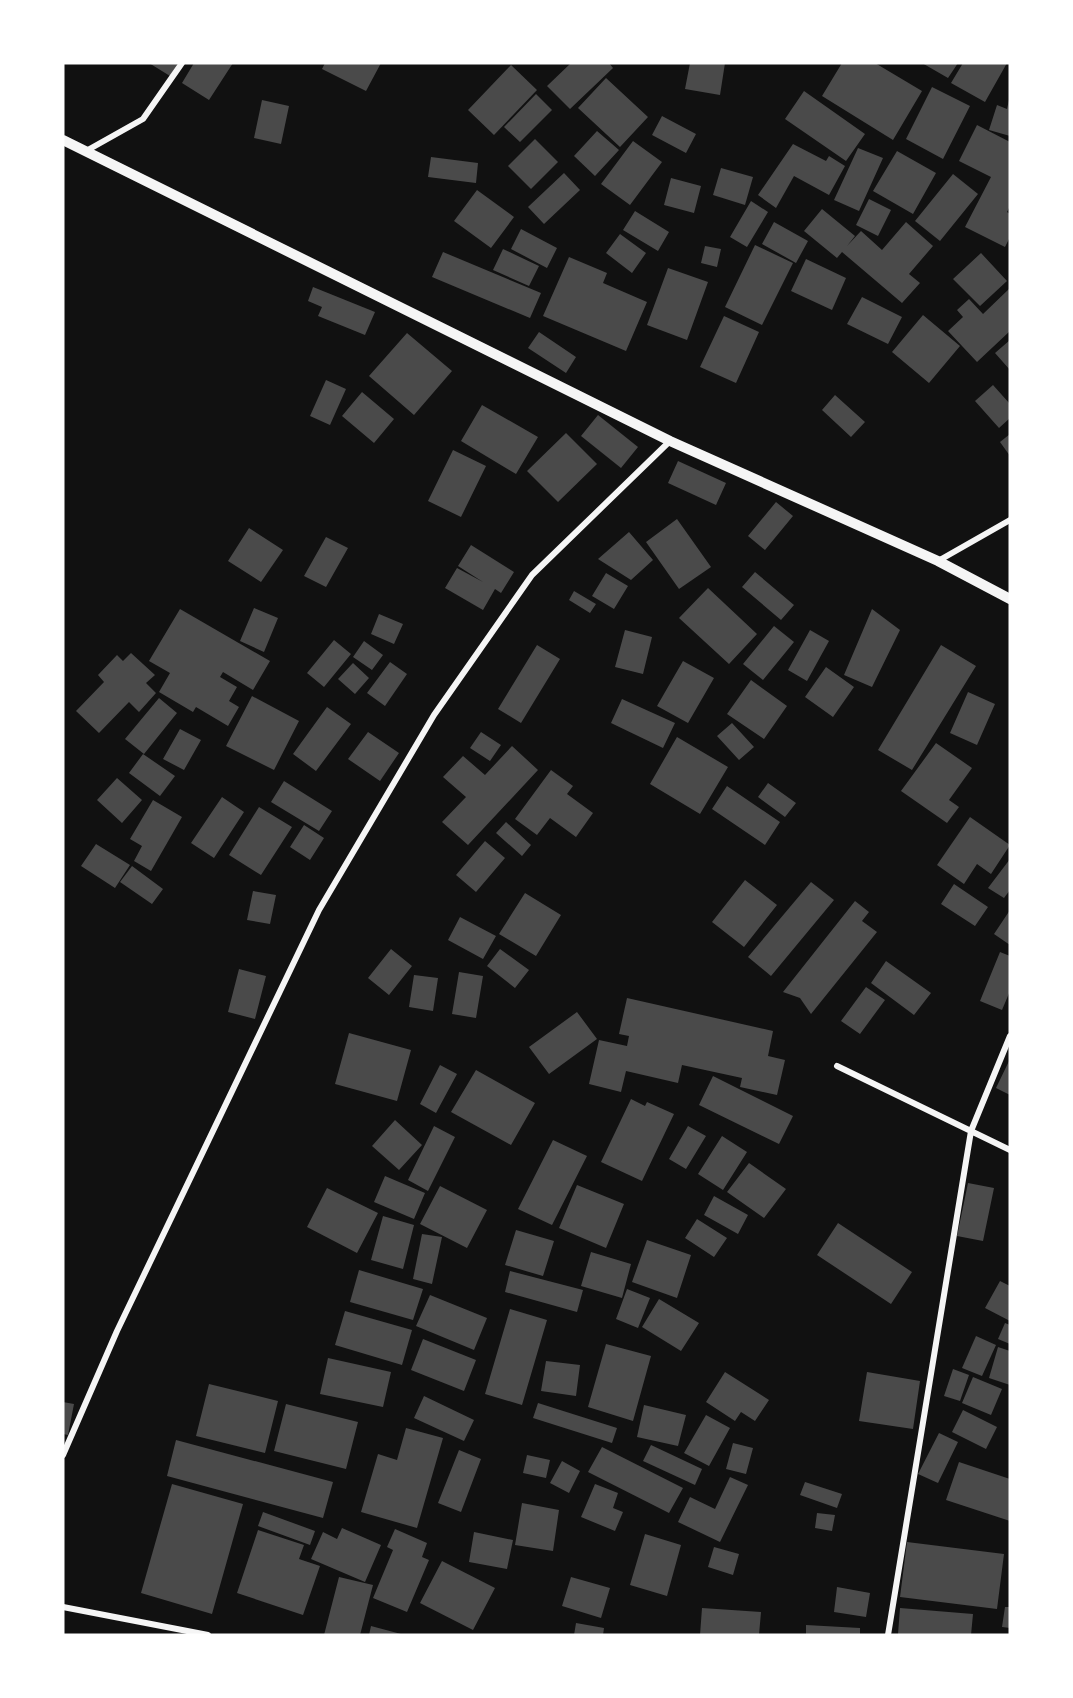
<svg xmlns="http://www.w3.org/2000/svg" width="1073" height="1698" viewBox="0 0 1073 1698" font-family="'Roboto Condensed',sans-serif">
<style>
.building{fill:#4a4a4a}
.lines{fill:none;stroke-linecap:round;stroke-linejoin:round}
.minor{stroke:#f5f5f5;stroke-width:6}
.tertiary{stroke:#f5f5f5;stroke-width:10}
</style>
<rect width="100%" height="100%" fill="#111"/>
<!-- building -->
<path class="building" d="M149 63H178L170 76Z
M194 63H233L209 100 182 83Z
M325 63H381L366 91 322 69Z
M571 63H609L613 68 570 109 547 86Z
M690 63H725L720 95 685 89Z
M842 63H875L922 91 893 140 822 96Z
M922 63H958L948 78Z
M963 63H1007L985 102 951 83Z
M511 65 537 90 494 135 468 110Z
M606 78 648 117 620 147 578 108Z
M932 87 970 106 943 159 906 139Z
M804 91 865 134 846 161 785 119Z
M536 94 552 110 520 142 504 127Z
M262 100 289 106 281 144 254 138Z
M1009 100H1010V136L989 130 997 105 1007 109Z
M662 116 696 134 686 153 652 135Z
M977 125 1010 142V206L1007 212 1010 214V237L1005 247 965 227 991 177 959 161Z
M597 131 619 150 595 176 574 156Z
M535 139 558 162 531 189 508 166Z
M633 141 662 162 630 205 601 184Z
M793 144 826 161 829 156 845 166 829 195 794 176 776 208 758 195Z
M858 148 883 158 859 211 834 200Z
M897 151 936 173 913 214 873 191Z
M431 157 478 163 476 183 428 177Z
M721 168 753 177 745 205 713 195Z
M564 173 580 190 544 224 528 207Z
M953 174 978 194 940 241 915 221Z
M671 178 701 186 694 213 664 205Z
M477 190 514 217 491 248 454 221Z
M869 199 891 210 878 236 856 225Z
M751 201 768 212 747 247 730 237Z
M822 209 855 236 847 246 861 231 882 250 906 222 933 246 909 274 920 283 902 303 842 252 837 258 804 231Z
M635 211 669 232 658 251 623 230Z
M774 222 808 241 796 263 762 244Z
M521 229 557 248 547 268 511 249Z
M620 234 646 253 632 273 606 253Z
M755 245 793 263 762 325 725 307Z
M705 246 721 249 717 267 701 263Z
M503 249 539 266 529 286 493 270Z
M443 252 541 293 530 318 432 277Z
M981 253 1007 281 980 306 953 279Z
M569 257 607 273 603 283 647 302 626 351 543 316Z
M806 259 846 278 832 310 791 291Z
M668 268 708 282 687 340 647 325Z
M313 287 375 312 365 335 318 316 322 307 308 301Z
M1010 288V331L977 362 948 331 963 317 957 310 969 299 983 314Z
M862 297 902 317 888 344 847 324Z
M923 315 960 346 929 383 892 352Z
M724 316 759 332 736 383 700 367Z
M539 332 576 357 566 373 528 348Z
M407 333 452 371 414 415 369 376Z
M1010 340V370L995 353Z
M326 380 346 389 330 425 310 416Z
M993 385 1010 404V418L999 428 975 401Z
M362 392 394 419 374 443 342 416Z
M835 395 865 422 851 437 822 410Z
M482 405 538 437 516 474 461 441Z
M598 415 638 447 621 468 581 436Z
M566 433 597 464 558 502 527 471Z
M1010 434V456L1000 442Z
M453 450 486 466 461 517 428 501Z
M678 461 726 483 716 505 668 483Z
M776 502 793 516 765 550 748 536Z
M677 519 711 567 679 589 646 542Z
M249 528 283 550 261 582 228 561Z
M629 532 653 560 631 580 598 559Z
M326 537 348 548 326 587 304 576Z
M471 545 514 572 501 593 495 589 483 610 445 588 457 568 483 582 458 566Z
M755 572 794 605 781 620 742 587Z
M606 573 628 586 614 609 592 596Z
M708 588 757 634 729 664 679 618Z
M574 591 596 604 590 613 569 600Z
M254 608 278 618 264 652 240 641Z
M180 609 270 661 253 690 223 672 220 677 237 687 229 701 239 707 228 726 196 707 193 712 159 692 170 673 149 661Z
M872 609 900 630 872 687 844 675Z
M379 614 403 624 394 644 371 634Z
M774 626 794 642 763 680 743 664Z
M625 630 652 637 643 674 615 667Z
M810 630 829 641 807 681 788 670Z
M334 640 351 654 324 687 307 673Z
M364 641 383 655 372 670 353 657Z
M537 645 560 659 521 723 498 709Z
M941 645 976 666 912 770 878 750Z
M131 653 155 675 146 683 156 693 139 712 129 702 99 733 76 711 104 682 98 675 117 655 123 661Z
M683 661 714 678 688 723 657 706Z
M390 662 407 674 385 706 367 693Z
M353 663 369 678 355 694 338 679Z
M826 667 854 687 833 717 805 697Z
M751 680 787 706 764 739 727 714Z
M968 692 995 704 977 745 950 733Z
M252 696 299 721 274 770 226 746Z
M159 698 177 713 144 754 125 739Z
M622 699 675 723 663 748 611 723Z
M327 707 351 724 316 771 293 754Z
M732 723 754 747 739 760 717 736Z
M180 729 201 740 184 770 163 759Z
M368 732 399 753 380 781 348 759Z
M481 732 501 745 490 761 470 748Z
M677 737 728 767 700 814 650 784Z
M936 743 972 768 949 800 959 807 947 823 901 791Z
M512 746 538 770 468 845 442 822 466 797 443 777 463 756 485 775Z
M143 754 175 776 160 796 129 773Z
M551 770 573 786 567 794 593 813 576 837 550 818 537 835 515 819Z
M117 778 142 800 122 823 97 800Z
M284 781 332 811 319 831 271 802Z
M768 783 796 803 785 817 758 797Z
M727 786 780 822 765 845 712 809Z
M222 797 244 812 214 858 191 843Z
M153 800 182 817 151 871 134 861 142 846 130 839Z
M259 807 292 827 261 875 229 855Z
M970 817 1010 845 991 874 977 864 964 884 937 865Z
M506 822 531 845 522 856 496 833Z
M304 825 324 838 310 860 290 847Z
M485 841 505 858 476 892 456 875Z
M96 844 130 865 115 888 81 866Z
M1010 859V890L1004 898 988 888Z
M132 866 163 889 152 904 120 882Z
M745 880 777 905 744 947 712 922Z
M811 882 834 900 771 976 748 957Z
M954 884 988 907 975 926 941 904Z
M253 891 276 895 270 924 247 920Z
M525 893 561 915 536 956 499 934Z
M855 901 869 912 862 921 877 932 811 1014 800 998 783 992Z
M1010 910V945L994 934Z
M460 917 496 936 483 959 448 940Z
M391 949 412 966 389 995 368 978Z
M500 949 529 970 515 988 487 966Z
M1000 952 1010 956V991L1002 1010 980 1001Z
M886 961 931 993 914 1015 871 983Z
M239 969 266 976 255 1019 228 1012Z
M459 972 483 976 476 1018 452 1014Z
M414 975 438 978 433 1011 409 1007Z
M866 987 885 1000 860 1034 841 1021Z
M627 998 773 1031 768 1056 785 1060 777 1095 740 1087 742 1078 682 1065 678 1083 626 1071 621 1092 589 1084 599 1040 627 1046 629 1036 619 1034Z
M577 1012 597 1039 549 1074 529 1047Z
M349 1033 411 1050 397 1101 335 1084Z
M1010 1059V1095L996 1088Z
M440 1065 457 1074 436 1113 420 1104Z
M476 1070 535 1103 511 1145 451 1112Z
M713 1076 793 1116 779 1144 699 1105Z
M631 1099 645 1106 647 1102 674 1114 642 1181 601 1162Z
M395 1120 422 1145 399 1170 372 1146Z
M434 1126 455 1137 428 1191 408 1180Z
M688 1126 706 1136 686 1169 669 1159Z
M722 1136 747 1152 723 1190 698 1174Z
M553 1140 587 1156 552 1225 518 1209Z
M749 1163 786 1189 764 1218 727 1192Z
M385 1176 425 1193 414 1219 374 1202Z
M968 1183 994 1188 983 1241 957 1236Z
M577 1185 624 1204 606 1248 559 1228Z
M440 1186 487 1210 467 1248 420 1224Z
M327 1188 378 1213 357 1253 307 1227Z
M714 1196 748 1215 738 1234 704 1215Z
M383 1216 414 1225 403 1269 371 1260Z
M697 1219 727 1238 714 1257 685 1238Z
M838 1223 912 1272 891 1304 817 1255Z
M516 1230 554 1241 543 1276 505 1265Z
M422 1234 442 1237 432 1284 413 1279Z
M647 1240 691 1255 677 1298 632 1282Z
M591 1252 631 1264 622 1298 581 1286Z
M359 1270 423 1289 413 1320 350 1302Z
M510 1271 583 1290 577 1312 505 1292Z
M1000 1281 1010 1286V1321L985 1308Z
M627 1289 650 1298 638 1328 616 1319Z
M430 1295 487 1318 474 1350 416 1326Z
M659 1299 699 1323 681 1351 642 1327Z
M510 1309 547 1320 522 1405 485 1394Z
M345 1311 412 1330 402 1365 335 1345Z
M1005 1323 1010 1325V1344L998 1339Z
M976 1336 996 1345 982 1376 962 1368Z
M423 1339 476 1360 464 1391 411 1370Z
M606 1344 651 1356 633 1421 588 1407Z
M998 1347 1010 1351V1385L989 1378Z
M328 1358 391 1372 383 1407 320 1394Z
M546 1361 580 1365 576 1396 541 1391Z
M953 1369 969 1375 960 1401 944 1396Z
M725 1372 769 1400 755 1421 741 1412 735 1421 706 1402Z
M867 1372 920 1381 913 1429 859 1421Z
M973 1377 1002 1389 991 1415 962 1403Z
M209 1384 278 1401 265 1453 196 1436Z
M424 1396 474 1420 464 1441 414 1418Z
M63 1402 74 1404 68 1435 63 1434Z
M538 1403 617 1428 612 1443 533 1418Z
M286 1404 358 1422 346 1469 274 1451Z
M644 1405 686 1415 678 1446 637 1437Z
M963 1410 997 1427 986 1449 952 1432Z
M706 1415 730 1428 709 1466 684 1453Z
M406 1428 443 1438 417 1528 361 1512 378 1454 397 1460Z
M939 1433 958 1442 938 1483 918 1474Z
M176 1440 333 1482 323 1518 167 1476Z
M733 1443 753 1448 746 1474 726 1469Z
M651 1445 702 1469 695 1485 643 1461Z
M602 1447 683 1488 669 1513 588 1472Z
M459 1450 481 1459 461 1512 438 1503Z
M527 1455 550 1460 546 1478 523 1473Z
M562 1461 580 1471 569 1493 550 1483Z
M959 1462 1010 1479V1521L946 1500Z
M730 1477 748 1485 720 1542 678 1522 690 1497 715 1509Z
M805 1482 842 1494 837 1508 800 1495Z
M172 1484 243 1504 212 1614 141 1593Z
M595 1484 618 1493 613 1508 623 1512 615 1531 581 1517Z
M522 1503 559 1510 553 1551 515 1545Z
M263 1512 315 1531 310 1545 258 1526Z
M817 1513 835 1515 832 1531 815 1528Z
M342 1528 381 1545 365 1582 311 1559 323 1532 337 1539Z
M395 1529 427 1543 422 1557 429 1560 407 1612 373 1598 393 1550 387 1547Z
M258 1530 304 1545 299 1559 320 1566 303 1615 237 1593Z
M474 1532 513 1540 507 1569 469 1562Z
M645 1534 681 1545 667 1596 630 1585Z
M907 1542 1004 1554 997 1609 900 1597Z
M714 1547 739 1554 733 1575 708 1567Z
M442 1561 495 1588 473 1630 420 1603Z
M339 1577 373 1585 360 1635H324Z
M571 1577 610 1588 601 1618 562 1606Z
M837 1587 870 1593 866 1617 834 1612Z
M1005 1607H1010V1628L1002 1627Z
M702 1608 761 1612 759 1635H700Z
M900 1608 973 1614 971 1635 898 1634Z
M576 1623 604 1628 603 1635H574Z
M806 1625 860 1628V1635H806Z
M371 1626 401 1634V1635H369Z"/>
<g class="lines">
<!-- minor -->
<path class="minor" d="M86 151 143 119 182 63
M938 561 1010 520
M837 1066 1010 1150
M63 1455 117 1331 319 910 434 715 532 575 670 441
M63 1607 208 1635
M888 1635 971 1131 1010 1036"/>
<!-- tertiary -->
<path class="tertiary" d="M63 140 670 441 938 561 1010 599"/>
</g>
<!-- border -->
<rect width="1073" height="1698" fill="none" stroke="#ffffff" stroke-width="129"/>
</svg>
